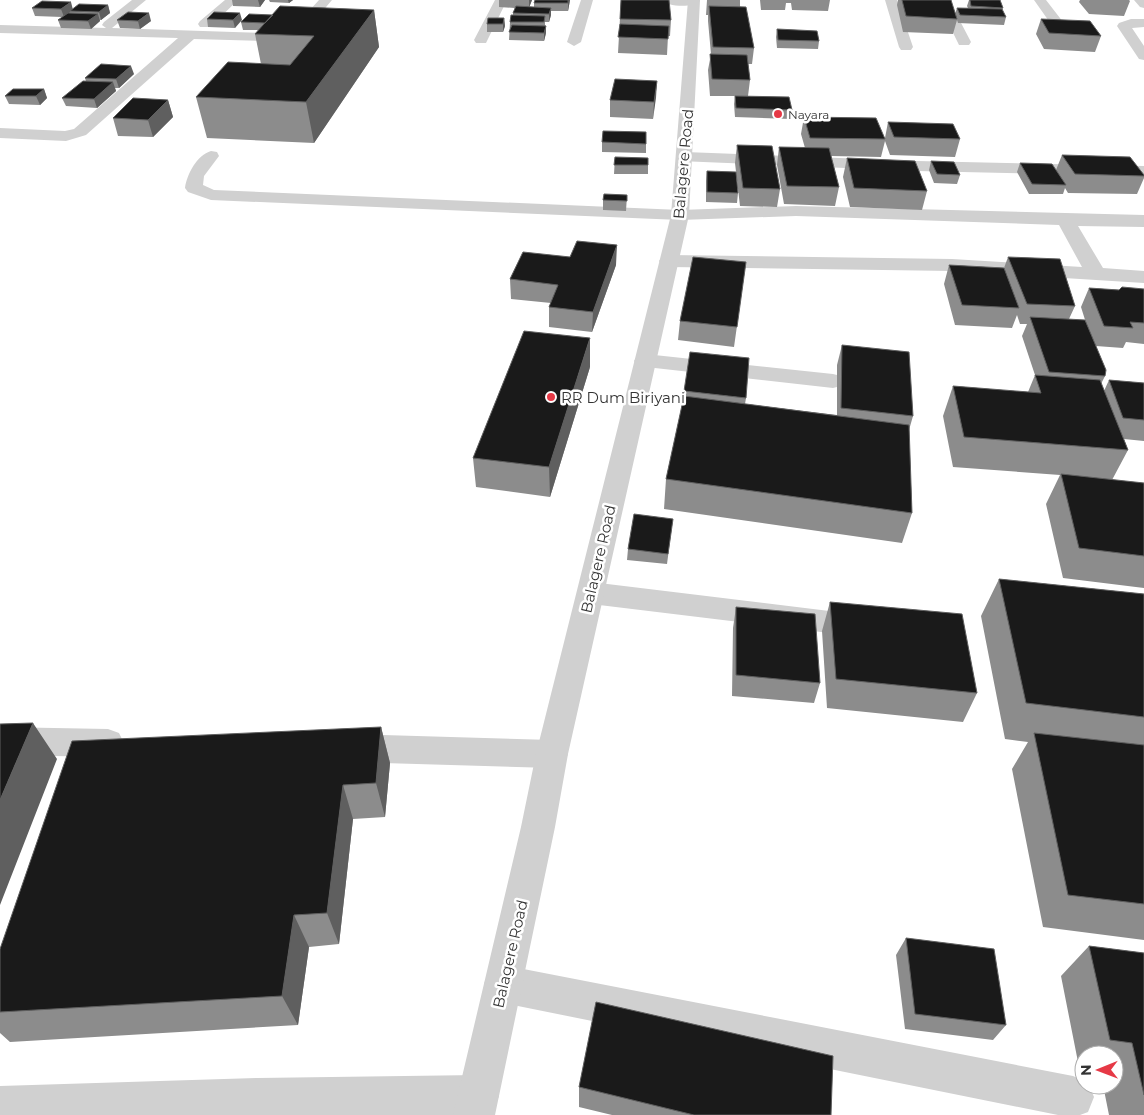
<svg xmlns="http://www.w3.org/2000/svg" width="1144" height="1115" viewBox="0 0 1144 1115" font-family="Montserrat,sans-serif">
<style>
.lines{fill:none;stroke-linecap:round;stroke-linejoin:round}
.minor{fill:#d0d0d0;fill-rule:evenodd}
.tertiary{fill:#d0d0d0;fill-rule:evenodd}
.wall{fill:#8c8c8c}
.shaded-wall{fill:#5f5f5f}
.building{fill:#1a1a1a;stroke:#5f5f5f}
.poi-dot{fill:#e63946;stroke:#fff;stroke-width:2}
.labels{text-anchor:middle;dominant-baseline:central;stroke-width:5;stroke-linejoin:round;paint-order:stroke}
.far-poi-label{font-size:12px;fill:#333;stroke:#fff;text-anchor:start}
.street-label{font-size:15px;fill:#333;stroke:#fff}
.poi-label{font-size:15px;fill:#333;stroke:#fff;text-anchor:start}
</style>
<rect width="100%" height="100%" fill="#fff"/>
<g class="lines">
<!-- minor -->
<path class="minor" d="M132 0H146L112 28 266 33 273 37 266 41 194 39 86 135 66 141 0 138V128L65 131 74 129 178 38 0 33V25L106 28 102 25 104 22Z
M225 0H238L210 27H200L198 24 200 21Z
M319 0H332L299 39H289L287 36 289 33Z
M495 0H507L486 43H476L474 40Z
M581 0H593L581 42 574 46 567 42Z
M661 0H700V1C694 8 667 7 661 0Z
M885 0H897L913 47 911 50H901L899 47Z
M937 0H949L971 42 969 45H959Z
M1034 0H1046L1070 31 1068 34H1058Z
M1134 0H1144V8L1140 7Z
M1131 19H1144V27L1132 28 1144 46V60L1139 59 1117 26 1119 23Z
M211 151 217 152 219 156 204 176 203 185 214 190 680 210 796 206 1144 215V227L1078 226 1103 268 1144 271V283L952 271 669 267 662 265 659 261 662 257 669 255 952 259 1082 267 1059 225 796 216 680 220 211 200 188 192 185 188C187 174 197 155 211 151Z
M685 152 917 161 1144 166V176L917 171 679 161 677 157 679 153Z
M645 354 833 374 841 376 844 381 841 386 833 388 637 366 634 361 637 356Z
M591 582 862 615 872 618 877 626 872 634 862 637 591 604 581 600 577 593 581 586Z
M0 727 108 729 119 733 124 743 119 753 108 757 0 755Z
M349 734 552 740 564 744 568 754 564 764 552 768 349 762 337 758 333 748 337 738Z
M503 965 1073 1076 1084 1081V1085H1089L1094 1097 1088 1112 1080 1115H1058L503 1003 489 998 484 984 489 970Z
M478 1075 493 1081 499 1096 493 1111 483 1115H0V1086L258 1078Z"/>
<!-- tertiary -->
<path class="tertiary" d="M688 0H700L689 215 568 754 555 827 495 1115H453L521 827 536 754 671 215Z"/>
</g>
<!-- wall -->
<path class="wall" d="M232 0H265L260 7 233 6Z
M269 0H293L289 3 270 2Z
M499 0H532L529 7H534V3L570 0 568 11H551V15L549 22H545V25L546 26V33L544 41 509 40 510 22 513 15V13L515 8 499 7Z
M621 0 671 20 670 36H668L667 55 618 53Z
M707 0H740V6L754 48 752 64H748L750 80 748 96 792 110 791 119 735 117 734 104 735 96H710L708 70 711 54 708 21V15H706Z
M760 0H830L828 11 792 10 791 3H786L785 10H761Z
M898 0H951L955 14 957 8H968L967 6 969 0H1000L1003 8 1002 10 1006 17 1004 25 958 23 957 20 953 34 903 32 897 5Z
M1080 0H1129L1130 1 1124 16 1089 14 1079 2Z
M108 5 110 13 101 20H100V21L91 29 61 28 58 20 62 17 35 16 32 8 73 9Z
M374 10 379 47 314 143 207 138 196 97 261 64 255 34 258 30H243L241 22 273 15Z
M240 13 235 28 208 27 207 19Z
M504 18 505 26 503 32H487V24Z
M1041 19 1101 36 1095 52 1044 49 1036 34Z
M117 20 151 21 140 29 120 28Z
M777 29 819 41 818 49 777 48 776 37Z
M134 74 119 88H115L116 91 97 108 66 106 62 98 86 81 85 78Z
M657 81 653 119 610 117V100Z
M44 89 47 98 40 105 9 104 5 96Z
M168 100 173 117 153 137 118 136 113 118Z
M804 117 885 138 888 122 960 139 955 157 890 155 885 141 881 157 831 156 839 187 835 206 784 204 777 165 779 147 805 148 801 134Z
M646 132V153L602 152V142Z
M737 145 780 189 777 207 740 206 735 163Z
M1062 155 1144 175V178L1137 194 1068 193 1065 188 1063 194H1029L1017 172 1020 163 1056 170Z
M615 157 648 165V174H614Z
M847 158 927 191 922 210 850 207 843 177Z
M931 161 960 175 957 184 934 183 929 170Z
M707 171 738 193 737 203 706 202V181Z
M627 195 626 211 603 210V200Z
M1008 257 1075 306 1069 319 1086 323 1081 307 1089 288 1119 290 1144 289V344L1126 342 1123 348 1096 346 1105 376 1101 384 1104 391 1109 380 1144 383V441L1124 439 1128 450 1112 480 1144 483V588L1063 578 1046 504 1060 475 953 467 943 416 953 386 1028 392 1035 375 1022 336 1027 324H1020L1017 315 1012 328 955 325 944 284 949 265 1004 268Z
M746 262 734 347 678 340 680 321Z
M616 265 592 332 549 327V307L551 303 511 299 510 279Z
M842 345 913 416 909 430 912 513 902 543 664 509 666 479 682 405 684 391 746 398 745 404 837 415V365Z
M590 367 550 497 476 487 473 458Z
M673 519 667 564 627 560 628 549Z
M999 579 1144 594V940L1043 927 1012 769 1028 742 1005 739 981 616Z
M830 602 977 693 963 722 827 708 822 631Z
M736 607 820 683 814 703 732 696 733 628Z
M381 727 390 763 385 817 353 819 339 944 309 947 298 1025 10 1042 0 1033V949Z
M906 938 1006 1025 993 1040 905 1029 896 955Z
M1089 946 1144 953V1115H1109L1103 1085H1114V1055H1084V1068L1079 1067 1061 976Z
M579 1087 831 1115H612L579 1107Z"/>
<!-- shaded-wall -->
<path class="shaded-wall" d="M258 0H265L260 7Z
M288 0H293L289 3Z
M529 0H532L529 8Z
M568 0H570L568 11Z
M71 2 73 10 70 11V12L64 17 61 9Z
M108 5 110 13 101 20 99 12Z
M551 8V15L549 22V14Z
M374 10 379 47 314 143 306 102Z
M149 13 151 21 140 29 138 21Z
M240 13 242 20 235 28 233 20Z
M98 14 100 21 91 29 88 21Z
M504 18 505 26 503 32V24Z
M546 26V33L544 41V33Z
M131 66 134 74 119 88 116 79Z
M657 81 656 98 653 119 654 102Z
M113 82 116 91 97 108 94 99Z
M44 89 47 98 40 105 36 96Z
M168 100 173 117 153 137 148 120Z
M617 245 616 265 592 332 593 312Z
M590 338V367L550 497 549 467Z
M33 723 57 759 0 905V800Z
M381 727 390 763 385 817 376 783Z
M343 785 353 819 339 944 327 913Z
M294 915 309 947 298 1025 282 996Z"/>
<!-- building -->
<path class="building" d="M535 0H568V3H534Z
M621 0H669L671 20 620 19Z
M902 0H951L957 19 906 16Z
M970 0H1000L1003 8 971 6Z
M42 1 71 2 61 9 32 8Z
M79 4 108 5 99 12 70 11Z
M280 6 374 10 306 102 196 97 228 62 290 65 314 36 255 34Z
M516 6 551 8 549 14 513 13Z
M709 6 746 7 754 48 713 47Z
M957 8 1002 9 1006 17 960 15Z
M128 12 149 13 138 21 117 20Z
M214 12 240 13 233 20 207 19Z
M68 13 98 14 88 21 58 20Z
M249 14 273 15 265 23 241 22Z
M511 15 545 16 544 22H510Z
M488 18H504L503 24H487Z
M1041 19 1090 21 1101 36 1049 33Z
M620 24 669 26 668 39 618 37Z
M512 25 546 26 544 33 509 32Z
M777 29 817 31 819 41 778 40Z
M710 54 747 55 750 80 712 79Z
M101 64 131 66 116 79 85 78Z
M615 79 657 81 654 102 610 100Z
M83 81 113 82 94 99 62 98Z
M13 89H44L36 96H5Z
M735 96 789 97 792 110 736 108Z
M133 98 168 100 148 120 113 118Z
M804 117 876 118 885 139 810 138Z
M888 122 953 124 960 139 894 137Z
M603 131 646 132V144L602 142Z
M737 145 772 146 780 189 743 188Z
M779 147 829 148 839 187 787 186Z
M1062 155 1130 157 1144 175V176L1075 174Z
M615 157 648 158V165H614Z
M847 158 915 161 927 191 854 188Z
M931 161 954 162 960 175 937 174Z
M1020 163 1052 164 1066 185 1032 184Z
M707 171 736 172 738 193 707 192Z
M604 194 627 195V201L603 200Z
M577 241 617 245 593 312 549 307 558 285 510 279 523 252 570 257Z
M693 257 746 262 737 327 680 321Z
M1008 257 1060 259 1075 306 1027 304Z
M949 265 1004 268 1019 308 962 305Z
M1122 287 1144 289V323L1130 322 1133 328 1104 326 1089 288 1119 290Z
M1030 317 1085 320 1106 370 1105 376 1049 372Z
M524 331 590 338 549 467 473 458Z
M842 345 909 352 913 416 841 408Z
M690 352 749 358 746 398 684 391Z
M1035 375 1100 380 1128 450 964 437 953 386 1041 393Z
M1109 380 1144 383V420L1123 418Z
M684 396 909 425 912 513 666 479Z
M1061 474 1144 483V556L1079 548Z
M634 514 673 519 668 554 628 549Z
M999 579 1144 594V717L1026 703Z
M830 602 962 614 977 693 836 679Z
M736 607 815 614 820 683 736 675Z
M33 723 0 800V724Z
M381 727 376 783 343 785 327 913 294 915 282 996 0 1012V949L72 741Z
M1034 733 1144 745V904L1068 895Z
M906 938 994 949 1006 1025 915 1014Z
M1089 946 1144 953V1095L1132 1043 1110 1040Z
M596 1002 833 1056 831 1115H694L579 1087Z"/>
<!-- markers -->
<g class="poi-dot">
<circle cx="778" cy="114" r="5"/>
<circle cx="551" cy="397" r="5"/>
</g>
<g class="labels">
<!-- far-poi labels -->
<g class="far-poi-label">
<text x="788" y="114">Nayara</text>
</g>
<!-- street labels -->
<g class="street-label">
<text transform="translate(683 164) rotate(-85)">Balagere Road</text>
<text transform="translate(598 559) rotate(-77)">Balagere Road</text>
<text transform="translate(510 954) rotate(-77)">Balagere Road</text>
</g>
<!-- poi labels -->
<g class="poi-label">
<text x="561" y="397">RR Dum Biriyani</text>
</g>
</g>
<!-- north arrow -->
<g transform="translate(1099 1070) rotate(269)"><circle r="24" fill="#ffffff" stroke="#adadad"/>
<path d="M0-4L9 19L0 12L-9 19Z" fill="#e63946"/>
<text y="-8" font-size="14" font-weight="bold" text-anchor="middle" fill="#333333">N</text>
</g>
</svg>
